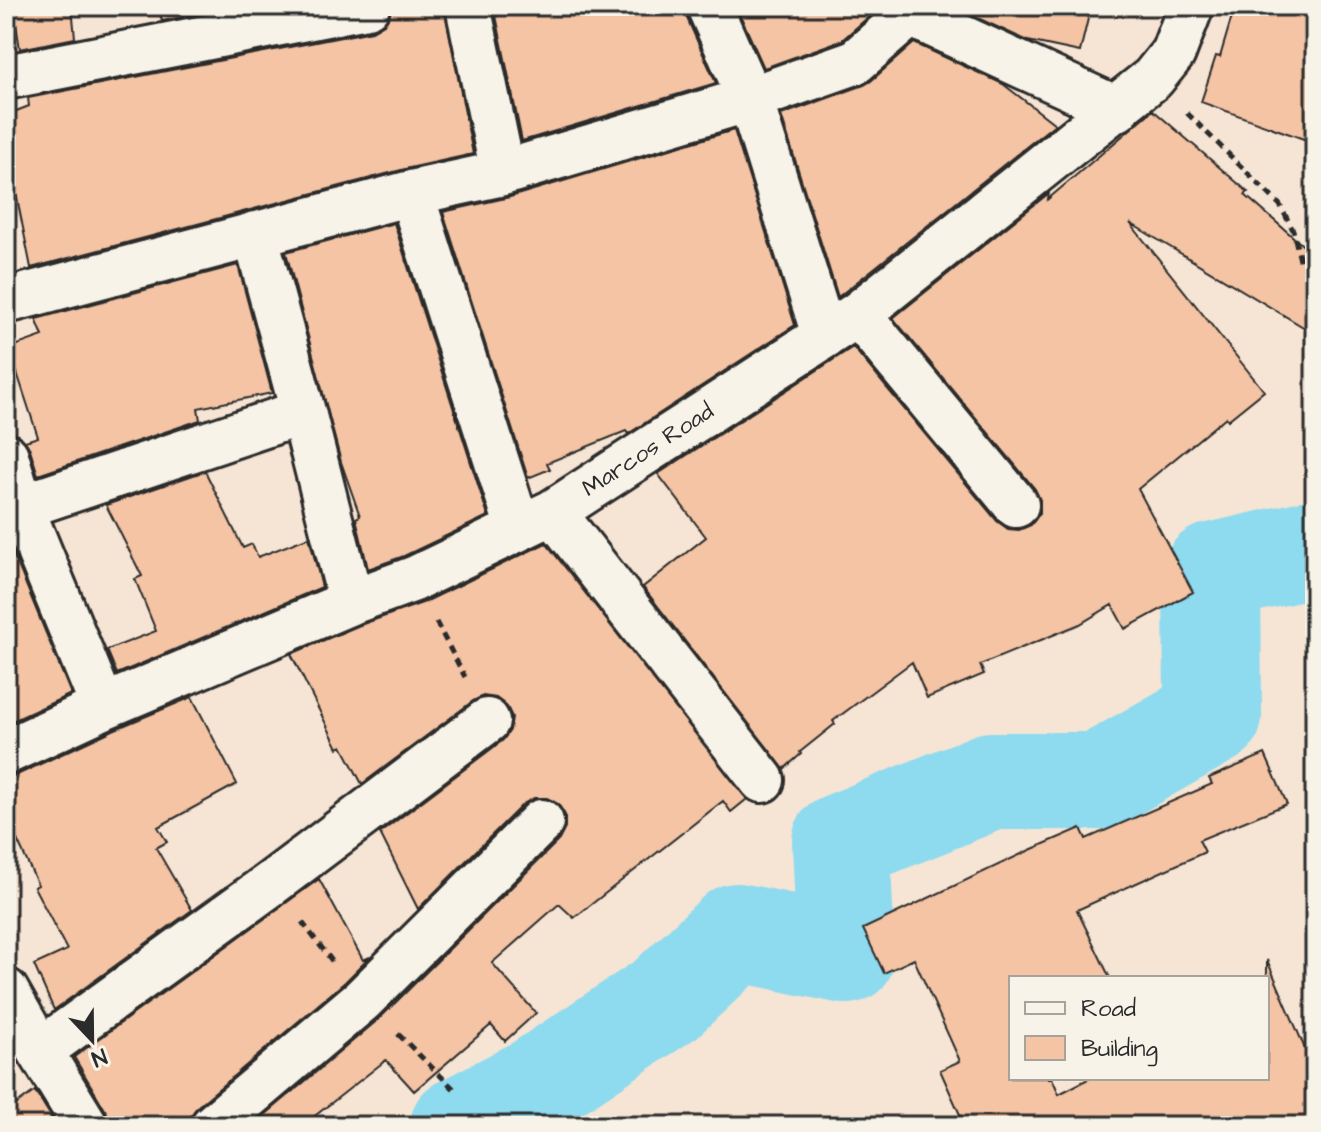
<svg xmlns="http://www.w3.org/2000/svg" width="1321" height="1132" viewBox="0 0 1321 1132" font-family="'Architects Daughter',sans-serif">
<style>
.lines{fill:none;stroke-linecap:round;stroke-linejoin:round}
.river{stroke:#8edaef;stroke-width:98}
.building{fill:#f4c4a4;stroke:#2b2b2b;stroke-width:2}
.minor-casing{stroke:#2b2b2b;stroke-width:50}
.path{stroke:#2b2b2b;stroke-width:5;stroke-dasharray:8 6;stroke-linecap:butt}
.minor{stroke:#f7f3e8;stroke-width:44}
.labels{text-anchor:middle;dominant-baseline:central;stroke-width:6;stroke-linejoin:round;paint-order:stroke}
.street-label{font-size:24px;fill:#2b2b2b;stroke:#f7f3e8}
</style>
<rect width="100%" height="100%" fill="#f6e5d4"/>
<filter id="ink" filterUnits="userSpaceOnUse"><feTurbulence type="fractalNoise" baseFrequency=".0125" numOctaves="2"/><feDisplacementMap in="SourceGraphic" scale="16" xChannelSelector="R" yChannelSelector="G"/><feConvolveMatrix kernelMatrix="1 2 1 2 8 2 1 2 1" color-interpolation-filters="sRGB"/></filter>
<g filter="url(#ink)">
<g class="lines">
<!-- river -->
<path class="river" d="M459 1126 537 1085 666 999 737 932 846 955 841 842 991 781H1099L1213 716 1212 572 1315 548"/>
</g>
<!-- building -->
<path class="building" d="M13 6H72L75 38 20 49Z
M158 6H237L162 21Z
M391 6H444L473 154 405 169 31 268 6 143V115L29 106 28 98 372 31 384 24 390 15Z
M494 6H684L686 16 716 83 522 141Z
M736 6H881L842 40 764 68Z
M959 6H1091L1080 52 1028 41 958 9Z
M1235 6H1315V143L1201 102 1216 56 1220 57Z
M914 43 1003 84 1055 124 838 297 781 115 864 85 871 81Z
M1153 110 1248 192 1245 195 1315 256V334L1130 223 1264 391 1228 420 1226 417 1138 489 1193 592 1125 629 1112 605 1080 624 980 665 984 674 927 698 912 662 833 721 835 724 800 752 801 754 784 769 643 587 706 537 658 474 853 347 997 521 1008 529 1019 530 1031 525 1040 513V500L1035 489 893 318 1049 193 1048 199Z
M734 130 795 325 628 434 626 431 547 463 550 469 528 478 443 212 510 197Z
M394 223 488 516 404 556 368 569 356 518 360 516 341 462 286 252Z
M238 265 272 393 198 408 200 420 38 475 30 449 25 441 38 437 9 348 43 336 36 319Z
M205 471 243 548 252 544 258 557 309 537 322 587 117 674 107 650 156 631 135 579 142 576 106 505Z
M6 536 71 694 6 724Z
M546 543 747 799 731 812 723 801 574 918 559 904 492 963 536 1013 505 1041 491 1025 414 1091 386 1060 302 1126H252L380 1018 559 840 565 828V815L558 804 547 798H534L523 804 418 909 380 833 503 740 510 730 512 717 507 707 496 698 483 696 473 701 362 784 342 746 338 748 291 654 360 625 425 602Z
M192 697 237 784 158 827 167 842 156 848 192 910 54 1010 34 965 67 950 34 887 38 885 6 816V777L17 775 113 730Z
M1265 754 1287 804 1199 840 1205 852 1077 910 1110 978H1011V1078H1052L1059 1094 1090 1078H1267V960L1315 1072V1126H965L940 1070 960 1061 914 959 884 973 863 929 1030 850 1081 828 1086 839 1212 784 1209 778Z
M319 879 363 960 370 957 345 982 197 1107 190 1117 189 1126H111L107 1113 74 1057Z
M35 1091 57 1126H6V1112Z"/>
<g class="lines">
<!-- minor casing -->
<g class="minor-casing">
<path id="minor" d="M468 6 503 173
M709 6 750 99 824 335
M910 14 1117 109
M6 77 367 6
M411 193 518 528
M255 234 303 412 351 602
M6 301 411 193 503 173 750 99 855 62 910 14 913 6
M858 314 1016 505
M6 456 21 507 103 707
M21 507 303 412
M553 512 762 780
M6 752 103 707 351 602 414 579 553 512 858 314 1153 78 1173 53 1191 6
M6 991 40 1051 86 1126
M40 1051 272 883 487 721
M213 1126 362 1000 541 822"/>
</g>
<!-- path -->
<path class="path" d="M1187 113 1280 205 1293 230 1301 265
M436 622 465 677
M302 922 332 961
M398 1034 454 1089"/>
<!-- minor -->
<use href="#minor" class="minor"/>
</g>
</g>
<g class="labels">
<!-- street labels -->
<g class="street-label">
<text transform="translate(648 450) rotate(-33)">Marcos Road</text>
</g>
</g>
<!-- margin -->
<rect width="1321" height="1132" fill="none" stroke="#f7f3e8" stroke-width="32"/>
<rect x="16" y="16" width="1289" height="1100" fill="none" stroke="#2b2b2b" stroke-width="3" filter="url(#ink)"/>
<!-- legend -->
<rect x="1009" y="976" width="260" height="104" fill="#f7f3e8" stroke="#a5a39c" stroke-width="2"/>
<rect x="1025" y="1002" width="40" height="12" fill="#f7f3e8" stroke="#a5a39c" stroke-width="2"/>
<text x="1081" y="1016" font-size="24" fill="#2b2b2b">Road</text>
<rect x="1025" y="1036" width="40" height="24" fill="#f4c4a4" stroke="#a5a39c" stroke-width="2"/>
<text x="1081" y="1056" font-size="24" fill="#2b2b2b">Building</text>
<!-- north arrow -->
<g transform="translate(92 1040) rotate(158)" stroke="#f7f3e8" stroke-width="6" paint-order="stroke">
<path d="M0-6L14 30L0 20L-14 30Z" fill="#2b2b2b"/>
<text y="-12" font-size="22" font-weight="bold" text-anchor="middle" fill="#2b2b2b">N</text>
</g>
</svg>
